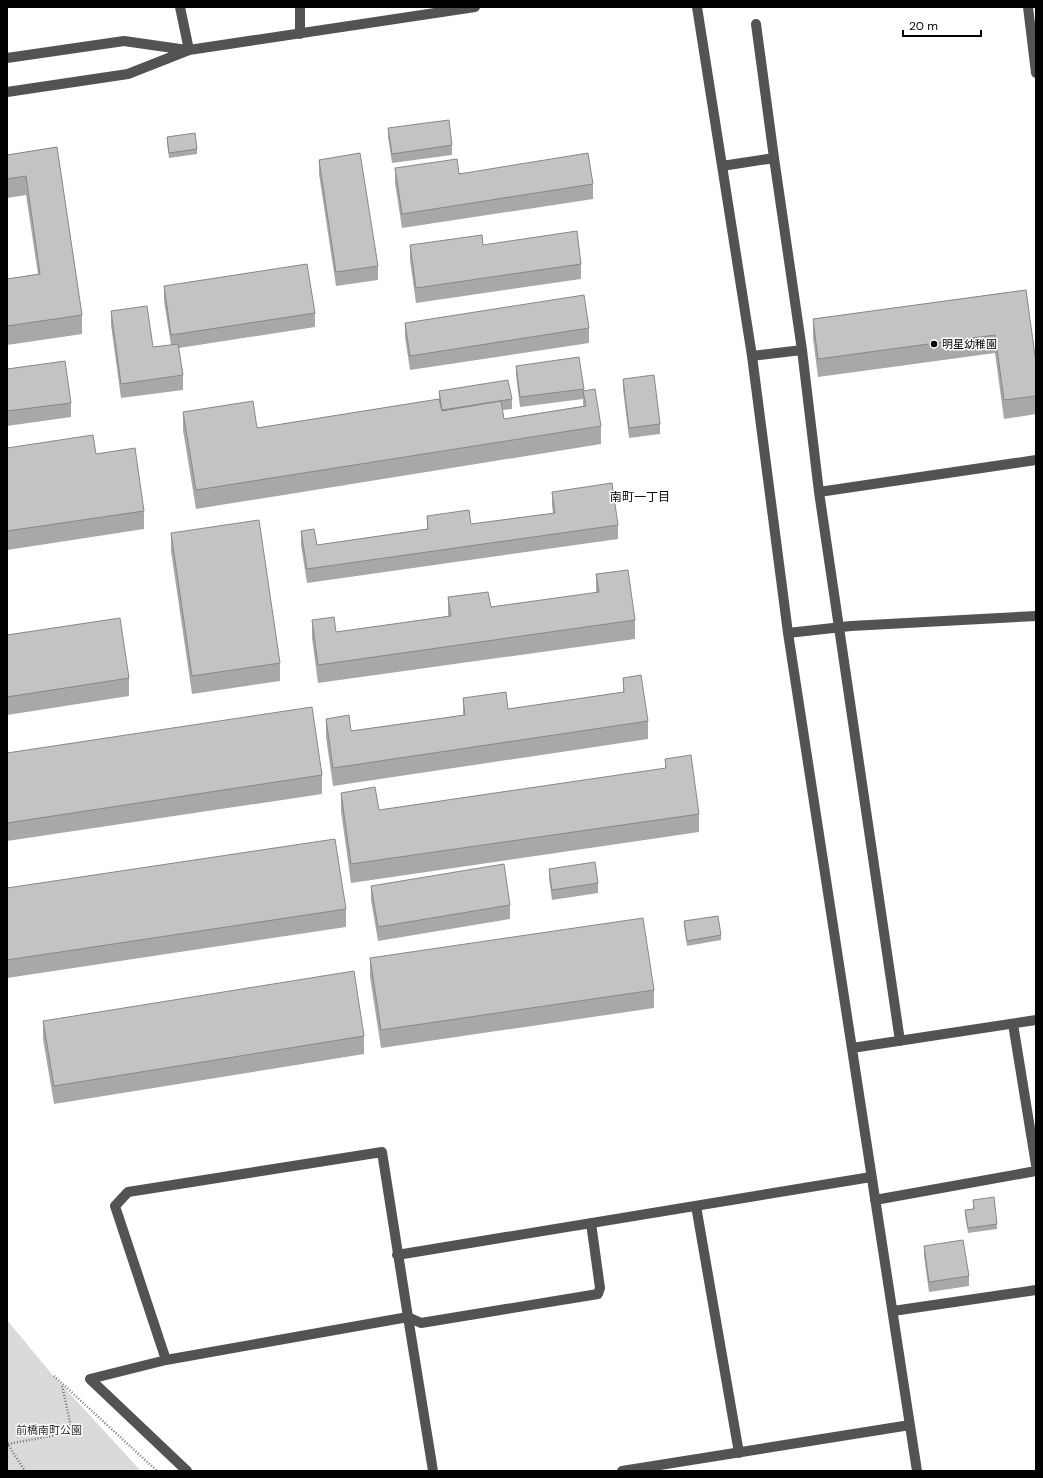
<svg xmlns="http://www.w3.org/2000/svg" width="1043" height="1478" viewBox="0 0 1043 1478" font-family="'DM Sans','Noto Sans JP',sans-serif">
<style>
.green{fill:#dadada}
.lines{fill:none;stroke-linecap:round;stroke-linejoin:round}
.path{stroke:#757575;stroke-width:2.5;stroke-dasharray:1 2;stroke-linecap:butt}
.minor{stroke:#535353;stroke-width:10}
.wall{fill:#a8a8a8}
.building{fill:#c3c3c3;stroke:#888}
.poi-dot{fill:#000;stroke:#fff;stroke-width:1.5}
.labels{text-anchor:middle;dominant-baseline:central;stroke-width:3;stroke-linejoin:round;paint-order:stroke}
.poi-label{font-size:11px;fill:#000;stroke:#fff;text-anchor:start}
.park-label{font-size:11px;fill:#313131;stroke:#fff}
.neighbourhood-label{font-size:12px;fill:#000;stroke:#fff}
</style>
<rect width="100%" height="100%" fill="#fff"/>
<!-- green -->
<path class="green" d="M7 1320 50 1372 141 1471H7Z"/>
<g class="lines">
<!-- path -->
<path class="path" d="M54 1376 157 1471
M7 1443 25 1471
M8 1444 72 1432 62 1385"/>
<!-- minor -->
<path class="minor" d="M180 7 189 50
M697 7 752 356 788 633 917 1471
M1028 7 1036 73
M756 24 774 158 802 350 819 492 900 1041
M300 34V7
M7 58 124 41 187 50
M7 92 128 74 189 50 475 7
M722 166 774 158
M752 356 802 350
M819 492 1036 460
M788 633 851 626 1036 616
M1013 1024 1036 1165
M852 1048 1036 1020
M875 1200 1036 1171
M696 1206 739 1453
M397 1255 871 1177
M893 1311 1036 1290
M408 1317 421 1323 598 1294 600 1288 591 1223
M408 1317 433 1471
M166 1360 115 1206 128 1192 382 1152 408 1317 166 1360 90 1379 187 1471
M622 1471 910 1425"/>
</g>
<!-- wall -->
<path class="wall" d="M388 128 452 145V155L392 163 388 137Z
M167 137 197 149V154L169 158 167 142Z
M57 147 82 315V334L7 345V279L38 274 26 195 7 198V155Z
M319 160 378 266V280L336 286 319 174Z
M395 168 593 184V199L402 228 395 183Z
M410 245H483L581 264V279L416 303 410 260Z
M164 286 315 313V327L179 348 183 375V390L121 398 111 325V311L153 347 171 345 164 301Z
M1026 290 1036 363V414L1004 419 995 353 818 377 813 338V319Z
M405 323 589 328V343L410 370 405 337Z
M516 366 584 389V391L601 426V444L196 509 183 430V412L257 428 439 399V391L512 399V409L502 410 504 419 583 406V399L520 407 516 375Z
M7 369 71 403V417L7 426Z
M623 379 660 424V434L629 438 623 389Z
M7 448 96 454 144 511V529L7 550Z
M552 492 618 525V539L307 583 301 545V531L317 545 427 529V516L471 524 553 513 552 506Z
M171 533 280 663V681L192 694 171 551Z
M596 574 635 620V639L318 683 312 638V620L336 632 448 616V597L491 607 596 593Z
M7 635 129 678V696L7 715Z
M623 678 648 721V739L333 786 326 737V719L351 731 463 715V698L508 709 623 692Z
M7 753 322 775V794L7 841Z
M665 759 699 814V832L351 883 341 811V793L379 810 665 769Z
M549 869 598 883V893L552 900 549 878Z
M371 886 510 905V919L378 941 371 900Z
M7 888 346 909V927L7 978Z
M684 921 721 935V940L687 946 684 926Z
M370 958 654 990V1008L381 1048 370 977Z
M43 1021 364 1036V1054L54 1104 43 1039Z
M973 1200 997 1224V1229L968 1233 965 1215V1210L973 1209Z
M924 1246 969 1276V1286L929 1292 924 1256Z"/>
<!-- building -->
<path class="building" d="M449 120 452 145 392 154 388 128Z
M195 133 197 149 169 153 167 137Z
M57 147 82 315 7 326V279L40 274 26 176 7 179V155Z
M360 153 378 266 336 272 319 160Z
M588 153 593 184 402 214 395 168 457 159 459 174Z
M577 231 581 264 416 288 410 245 482 235 483 245Z
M307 264 315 313 171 335 164 286Z
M1026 290 1036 363V396L1004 400 995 335 818 359 813 319Z
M584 295 589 328 410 356 405 323Z
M147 306 153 347 178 344 183 375 121 384 111 311Z
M579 357 584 389 520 397 516 366Z
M65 361 71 403 7 411V369Z
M654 375 660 424 629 428 623 379Z
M508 380 512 399 442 410 439 391Z
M595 389 601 426 196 490 183 412 253 401 257 428 439 399 442 411 501 401 504 419 586 406 583 391Z
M93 435 96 454 135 448 144 511 7 531V448Z
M612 483 618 525 307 569 301 531 314 529 317 545 428 529 427 516 469 510 471 524 555 513 552 492Z
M259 520 280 663 192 676 171 533Z
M628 570 635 620 318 665 312 620 334 617 336 632 451 616 448 597 488 592 491 607 599 592 596 574Z
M120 618 129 678 7 697V635Z
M641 675 648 721 333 768 326 719 349 715 351 731 465 715 463 698 506 692 508 709 624 692 623 678Z
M312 707 322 775 7 823V753Z
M691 755 699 814 351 864 341 793 375 787 379 810 666 768 665 759Z
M335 839 346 909 7 960V888Z
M595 862 598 883 552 890 549 869Z
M504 864 510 905 378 927 371 886Z
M718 916 721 935 687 941 684 921Z
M643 918 654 990 381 1030 370 958Z
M354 971 364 1036 54 1086 43 1021Z
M994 1197 997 1224 968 1228 965 1210 974 1209 973 1200Z
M963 1240 969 1276 929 1282 924 1246Z"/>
<!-- markers -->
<circle class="poi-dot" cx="934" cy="344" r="4"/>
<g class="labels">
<!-- poi labels -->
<g class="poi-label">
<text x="942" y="344">明星幼稚園</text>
</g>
<!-- park labels -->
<g class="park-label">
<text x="49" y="1430">前橋南町公園</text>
</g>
<!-- neighbourhood labels -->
<g class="neighbourhood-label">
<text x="640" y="497">南町一丁目</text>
</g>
</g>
<!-- border -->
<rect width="1043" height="1478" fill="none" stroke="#000000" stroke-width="16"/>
<!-- scale -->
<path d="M903 30v6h78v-6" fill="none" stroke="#000000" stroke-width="2"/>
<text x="909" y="30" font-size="12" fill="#000000" stroke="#ffffff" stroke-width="3" paint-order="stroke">20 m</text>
</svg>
